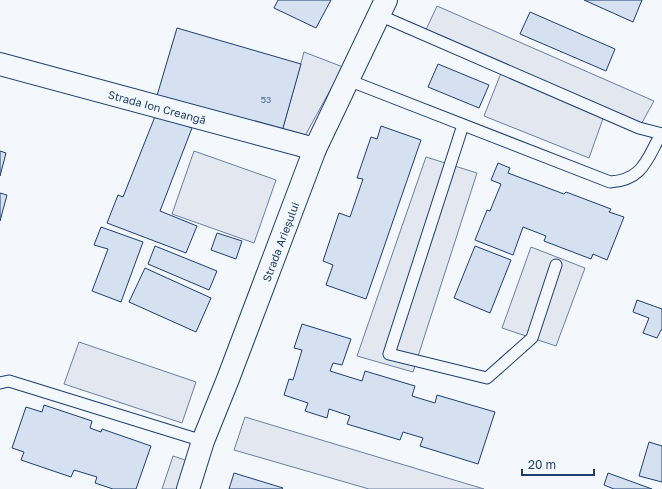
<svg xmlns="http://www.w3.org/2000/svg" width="662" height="489" viewBox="0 0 662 489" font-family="'Golos Text',sans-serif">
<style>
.parking{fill:#e3e8f0;stroke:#687fa3}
.building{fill:#d5e0f0;stroke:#1d3f73}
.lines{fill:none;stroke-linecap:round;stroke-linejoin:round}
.lane-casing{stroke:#1d3f73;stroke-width:13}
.street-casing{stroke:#1d3f73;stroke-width:24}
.lane{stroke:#f4f7fb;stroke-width:11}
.street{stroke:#f4f7fb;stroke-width:22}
.labels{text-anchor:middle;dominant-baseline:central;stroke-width:3;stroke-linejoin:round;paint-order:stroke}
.number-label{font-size:9px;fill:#4b6792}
.street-label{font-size:11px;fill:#1d3f73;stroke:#f4f7fb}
</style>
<rect width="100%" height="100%" fill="#f4f7fb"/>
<!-- parking -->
<path class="parking" d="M437 6 654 101 639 128 605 113 589 158 484 116 503 68 424 34Z
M304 52 343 67 301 143 281 135Z
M194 151 276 180 254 243 172 214Z
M426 157 477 173 413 372 357 356Z
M531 247 585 268 556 346 502 328Z
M79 342 196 382 182 423 64 384Z
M245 417 484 489H369L234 450Z
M173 456 191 462 183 489H162Z"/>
<!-- building -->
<path class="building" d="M278 0H331L316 28 274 8Z
M584 0H642L633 22Z
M530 12 615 49 606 71 520 34Z
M177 28 301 64 281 135 156 99Z
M438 64 489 85 479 108 428 87Z
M156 114 192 128 160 211 197 226 186 253 107 223 118 195 123 197Z
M381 126 421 140 366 299 326 285 333 265 323 261 339 213 350 217 363 179 357 178 371 137 377 139Z
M0 151 6 153 0 176Z
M498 163 510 168 508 173 564 194 566 192 611 209 609 212 624 217 607 260 593 254 591 259 544 241 546 236 523 227 513 255 475 240 487 210 490 211 501 184 491 180Z
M0 193 7 195 0 221Z
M101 227 143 242 121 302 92 291 108 249 94 245Z
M217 233 242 241 236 259 211 250Z
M155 246 217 271 209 290 148 264Z
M475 246 511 260 490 313 454 298Z
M145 268 211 298 196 332 129 302Z
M637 300 662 309V330H661L657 338 643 333 649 318 633 312Z
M302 324 351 339 342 365 333 363 330 371 362 381 365 371 415 386 412 396 435 403 437 395 495 412 478 464 420 446 423 438 403 432 400 440 347 424 350 416 329 409 327 418 305 411 308 403 284 395 289 379 293 380 302 350 294 348Z
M44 405 92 421 90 428 101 432 102 429 151 446 136 489H113L95 483 97 477 74 470 71 477 21 460 24 452 12 448 26 407 42 412Z
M649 442 662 446V482L639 476Z
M234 473 283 488 282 489H229Z
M608 473 652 489H614L604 485Z"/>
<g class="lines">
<!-- lane casing -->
<g class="lane-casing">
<path id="lane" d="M379 15 639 128 662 134
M348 80 610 182C643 180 647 159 661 134
M463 125 389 354 487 378 532 338 556 265
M0 383 9 381 203 441"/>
</g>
<!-- street casing -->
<g class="street-casing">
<g id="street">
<path id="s1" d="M0 64 315 149"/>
<path id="s2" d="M188 489 203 441 228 379 315 149 386 0"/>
</g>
</g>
<!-- lane -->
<use href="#lane" class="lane"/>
<!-- street -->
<use href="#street" class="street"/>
</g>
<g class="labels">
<!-- number labels -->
<g class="number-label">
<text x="266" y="99">53</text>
</g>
<!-- street labels -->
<g class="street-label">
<text stroke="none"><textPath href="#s1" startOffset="163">Strada Ion Creangă</textPath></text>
<text stroke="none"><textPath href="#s2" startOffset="264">Strada Arieșului</textPath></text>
</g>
</g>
<!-- scale -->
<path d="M522 469v6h72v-6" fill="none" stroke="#1d3f73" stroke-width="2"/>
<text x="528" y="469" font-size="12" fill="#1d3f73" stroke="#f4f7fb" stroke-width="3" paint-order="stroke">20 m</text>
</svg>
